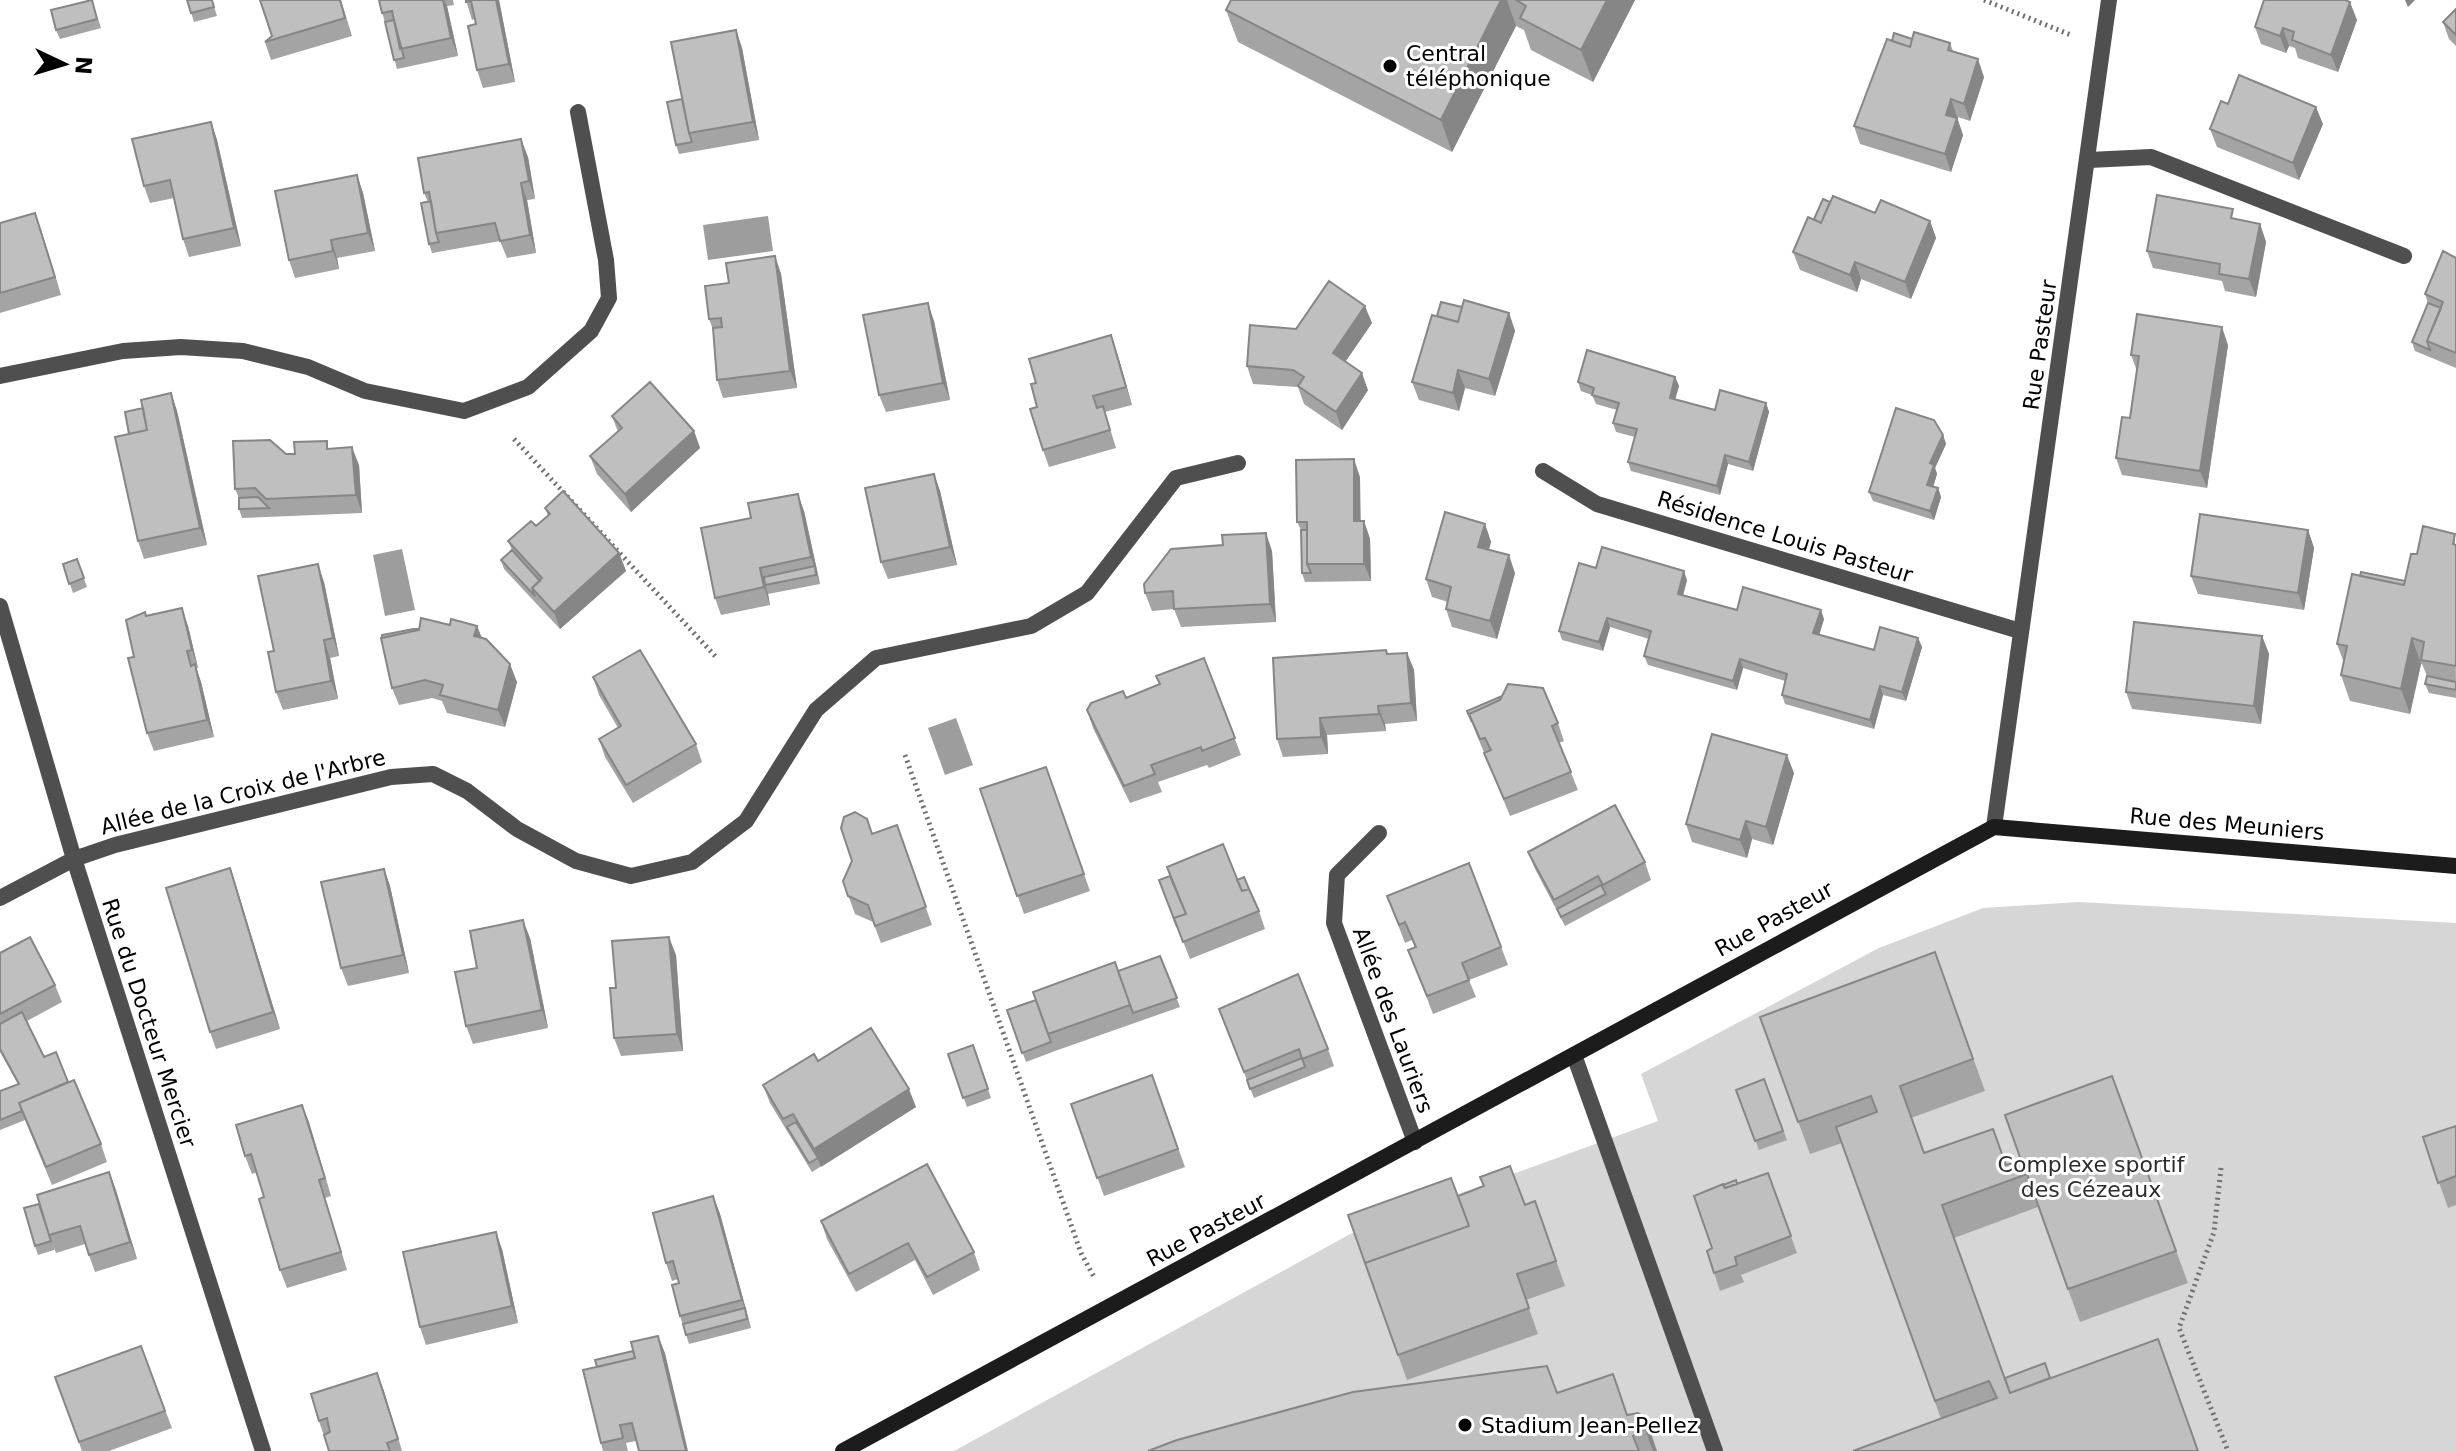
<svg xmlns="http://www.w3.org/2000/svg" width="2456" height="1451" viewBox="0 0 2456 1451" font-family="'DejaVu Sans',sans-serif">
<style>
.green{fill:#d6d6d6}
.water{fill:#9d9d9d}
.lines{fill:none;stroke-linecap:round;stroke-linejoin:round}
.path{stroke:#717171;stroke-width:5;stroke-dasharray:2 4;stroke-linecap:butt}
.service{stroke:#4f4f4f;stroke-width:16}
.minor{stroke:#4f4f4f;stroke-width:16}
.tertiary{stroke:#4f4f4f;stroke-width:16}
.secondary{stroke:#1c1c1c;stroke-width:16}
.wall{fill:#a4a4a4}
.shaded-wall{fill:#868686}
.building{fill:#bfbfbf;stroke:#868686;stroke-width:2}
.poi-dot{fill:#000;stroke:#fff;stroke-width:3}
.labels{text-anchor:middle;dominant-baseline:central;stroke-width:6;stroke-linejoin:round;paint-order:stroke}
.poi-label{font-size:22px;fill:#000;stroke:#fff;text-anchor:start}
.street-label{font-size:22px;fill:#000;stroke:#fff}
.park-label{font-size:22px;fill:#2d2d2d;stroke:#fff}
</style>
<rect width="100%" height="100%" fill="#fff"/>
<!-- green -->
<path class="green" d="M2079 902 2456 923V1451H954L1354 1232 1658 1121 1641 1074 1879 948 1983 908Z"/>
<!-- water -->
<path class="water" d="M768 216 773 251 708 260 703 225Z
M402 549 415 610 385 616 373 555Z
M956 718 973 765 945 775 928 728Z"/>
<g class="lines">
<!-- path -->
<path class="path" d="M1984 0 2071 35
M514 439 717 658
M905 755 1081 1253 1094 1277
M2221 1168 2214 1232 2179 1328 2228 1451"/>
<!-- service -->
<path class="service" d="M2089 160 2151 157 2404 256
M1574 1055 1715 1451"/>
<!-- minor -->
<path class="minor" d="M0 376 123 351 181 347 243 351 308 367 365 391 464 411 528 387 591 331 609 298 606 260 578 112
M1543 471 1597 504 2020 631
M0 606 74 859 263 1451
M1379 833 1337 875 1334 923 1415 1142
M0 898 74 859 115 845 391 777 433 774 467 791 517 829 576 861 631 876 692 862 746 821 816 710 876 658 1031 626 1087 593 1176 478 1238 463"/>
<!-- tertiary -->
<path class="tertiary" d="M1994 827 2109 0"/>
<!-- secondary -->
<path class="secondary" d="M843 1451 1994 827 2456 866"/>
</g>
<!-- wall -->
<path class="wall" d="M92 0 101 28 60 39 56 30Z
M187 0H212L217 16 194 22Z
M260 0H341L352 36 271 60 265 42 272 36Z
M379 0H453L454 5 447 6 458 56 397 69Z
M466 0H499L515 82 483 88 477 70 476 24 475 19 472 20Z
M1231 0H1635L1593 82 1531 50 1524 30 1516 26 1452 152 1238 42 1226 10Z
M2456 9V46L2449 39 2443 22Z
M2357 20 2338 72 2298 58 2295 48 2289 46 2286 53 2261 44 2255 27Z
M736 30 742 48 759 140 679 154 676 145 682 99Z
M1912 39 1950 43 1953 51 1984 77 1970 121 1958 117 1957 119 1963 135 1951 172 1860 144 1854 126 1892 41Z
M2228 104 2323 124 2299 180 2217 147 2210 129Z
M211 122 217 140 241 246 189 257 183 239 174 198 150 203 144 186Z
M528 157 535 199 527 200 536 253 507 258 500 241 432 253 429 244 428 202 424 193Z
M357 175 363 193 375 251 337 258 339 269 295 278 289 260Z
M1830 202 1875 213 1930 221 1936 238 1911 299 1861 279 1857 292 1800 270 1793 252 1814 219Z
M2237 219 2260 224 2266 242 2256 297 2225 291 2222 281 2153 268 2147 251Z
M0 223 41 230 61 295 0 313Z
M775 256 781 274 797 388 723 398 717 380 714 332 709 319 729 283Z
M2456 258V368L2415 351 2412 342 2428 303 2425 294Z
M1462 307 1509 313 1515 331 1495 396 1465 388 1459 411 1419 400 1412 382 1437 316Z
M934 321 950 400 886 412 879 395Z
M1372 323 1345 362 1368 390 1342 430 1304 404 1298 387 1253 384 1247 366 1296 329Z
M2228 345 2207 488 2122 475 2116 458 2130 418 2137 371 2131 355Z
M1117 353 1132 405 1105 412 1116 448 1049 467 1043 450 1037 407 1036 383Z
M1675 377 1679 386 1675 399 1715 410 1766 403 1769 412 1753 471 1728 464 1720 495 1631 471 1628 462 1635 437 1616 432 1613 423 1617 410 1596 404 1592 395 1581 391 1578 382Z
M171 393 177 411 207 545 144 559 138 541 129 434 143 408Z
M612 416 694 431 700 448 631 512 597 474 590 456 618 432Z
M1943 435 1946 444 1935 468 1937 474 1933 487 1938 488 1941 497 1934 520 1873 501 1869 492Z
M330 449 359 465 362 513 242 518 239 509V498L235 489 286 454H295Z
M934 474 940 491 957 565 888 579 881 562Z
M1360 477V521H1364L1370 539 1371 581 1305 582 1302 573 1301 530 1297 522Z
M545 508 619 553 626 571 560 629 504 569 501 560 512 550 508 541 536 526 548 516Z
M804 511 820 584 768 594 770 605 721 615 715 598Z
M1485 524 1491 542 1489 550 1515 573 1497 639 1452 627 1446 609 1448 602 1432 597 1426 579Z
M2308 530 2314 548 2304 610 2198 594 2191 576Z
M2455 534 2456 698 2429 693 2425 684 2427 676 2422 664H2421L2410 714 2350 701 2341 675 2344 663 2337 644 2405 581 2417 554Z
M1223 545 1272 551 1276 622 1181 627 1174 609 1152 611 1145 593Z
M77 559 87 587 73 593 63 564Z
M1596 568 1687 580 1683 595 1737 610 1824 619 1819 635 1874 650 1918 638 1922 647 1906 701 1883 695 1874 729 1785 704 1782 695 1785 681 1743 668 1737 690 1648 665 1644 656 1649 639 1610 627 1603 651 1562 640 1559 631Z
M324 582 339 656 330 658 338 699 283 710 276 692 274 651Z
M147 616 188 626 198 668H196L201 682 214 737 154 751 147 733 134 657Z
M450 625 477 626 482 638 517 682 505 727 447 713 442 701 432 698 399 705 392 688Z
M2262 636 2269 654 2261 724 2132 709 2126 692Z
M1386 650 1388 654 1407 653 1414 670 1417 721 1385 724 1386 731 1327 735 1328 754 1283 757 1277 739Z
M1204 658 1241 755 1209 768 1207 765 1158 782 1162 792 1130 803 1093 728 1087 710 1126 698 1160 684Z
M593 677 696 744 702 762 633 803 605 757 599 739 618 728 599 695Z
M1467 711 1558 723 1564 741 1559 743 1578 790 1510 816Z
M1046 767 1090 891 1024 914 980 789Z
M1794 773 1773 845 1752 839 1747 858 1692 842 1686 824Z
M897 825 932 925 881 943 873 922 855 914 843 881Z
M1528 852 1645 862 1651 880 1565 926 1535 869Z
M1469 863 1508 965 1469 980 1476 997 1433 1014 1408 950 1415 948 1412 940 1405 943 1387 896Z
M384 869 390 886 409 973 348 986 341 968Z
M1159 880 1239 885 1259 911 1265 929 1190 959Z
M236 886 280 1029 216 1049 210 1032Z
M530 938 548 1028 473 1044 466 1026 477 968Z
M1935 952 1985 1091 1911 1118 1924 1153 2006 1165 2021 1160 2112 1076 2188 1283 2080 1322 2038 1207 1954 1238 2010 1393 2050 1378 1941 1419 1842 1143 1810 1154 1760 1017Z
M0 953 55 985 62 1002 27 1021 44 1057 68 1082 101 1144 107 1162 52 1185 25 1120 0 1130V1091L18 1084 0 1052Z
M676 955 683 1051 621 1056 614 1038 616 988Z
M1160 956 1180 1007 1055 1051 1054 1050 1055 1051 1026 1062 1007 1010Z
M1219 1009 1328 1049 1334 1066 1254 1098Z
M973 1045 991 1098 967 1107 948 1054Z
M818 1061 916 1107 812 1172 770 1103 763 1085Z
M1152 1075 1185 1167 1104 1196 1071 1104Z
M1764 1079 1787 1140 1759 1150 1736 1090Z
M302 1105 331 1196 325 1198 347 1270 287 1288 280 1270 264 1197 257 1172 252 1174 245 1156Z
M2456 1126V1205L2448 1208 2423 1137Z
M109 1172 137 1259 95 1272 85 1244 56 1253 54 1248V1250L38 1255 35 1246 39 1204Z
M1768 1173 1797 1253 1741 1275 1744 1282 1720 1291 1707 1251 1712 1248 1723 1185 1737 1184Z
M713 1196 720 1214 751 1328 689 1344 680 1316 678 1279 672 1281 666 1263Z
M1535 1201 1565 1286 1526 1300 1538 1334 1407 1380 1348 1215 1469 1226Z
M821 1221 974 1252 980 1270 933 1295 915 1260 856 1292 827 1239Z
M502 1249 518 1323 426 1345 420 1327Z
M141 1346 172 1428 109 1451H82L55 1377Z
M665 1353 636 1441 626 1443 628 1451H603L601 1443Z
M377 1373 402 1451H329L319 1421Z
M1557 1393 1627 1415 1638 1413 1657 1451H1148Z"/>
<!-- shaded-wall -->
<path class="shaded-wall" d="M443 0H444L447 6 458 56 451 38Z
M496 0H499L515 82 509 64Z
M1501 0H1507L1516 26 1452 152 1441 120Z
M1607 0H1635L1593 82 1581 50Z
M2405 0H2415L2408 7Z
M2350 2 2357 20 2338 72 2331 55Z
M2283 28 2289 46 2286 53 2280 36Z
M736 30 742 48 759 140 753 122Z
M1978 59 1984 77 1970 121 1964 104Z
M1951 99 1963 135 1951 172 1945 154 1946 115Z
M2316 107 2323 124 2299 180 2293 163Z
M211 122 217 140 241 246 234 228Z
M521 139 528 157 535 199 529 181Z
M357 175 363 193 375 251 368 233Z
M521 183 527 200 536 253 530 235Z
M35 213 41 230 61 295 55 277Z
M1930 221 1936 238 1911 299 1905 282Z
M2260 224 2266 242 2256 297 2249 279Z
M331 240 337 258 339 269 333 251Z
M775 256 781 274 797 388 790 371Z
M1855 262 1861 279 1857 292 1850 275Z
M928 303 934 321 950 400 943 383Z
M1365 306 1372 323 1339 371 1333 353Z
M1509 313 1515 331 1495 396 1489 379Z
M2222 327 2228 345 2207 488 2200 471Z
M1111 335 1117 353 1132 405 1126 387Z
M1458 370 1465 388 1459 411 1453 393Z
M1362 373 1368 390 1342 430 1336 412Z
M1675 377 1679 386 1673 407 1670 398Z
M171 393 177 411 207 545 200 528Z
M1766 403 1769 412 1753 471 1749 462Z
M694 431 700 448 631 512 625 494Z
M1943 435 1946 444 1935 468 1937 474 1931 494 1927 485 1930 463Z
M352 447 359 465 362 513 356 495Z
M1725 455 1728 464 1720 495 1717 486Z
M1354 459 1360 477 1361 539 1354 521Z
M934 474 940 491 957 565 950 547Z
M1938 488 1941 497 1934 520 1930 511Z
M798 494 804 511 820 584 811 557Z
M1364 521 1370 539 1371 581 1364 564Z
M1485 524 1491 542 1484 564 1478 547Z
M2308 530 2314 548 2304 610 2298 593Z
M1266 533 1272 551 1276 622 1270 604Z
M619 553 626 571 560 629 554 612Z
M1509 555 1515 573 1497 639 1490 621Z
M318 564 324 582 339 656 333 638Z
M760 568 766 584 765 585 768 594 770 605 764 587Z
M1684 571 1687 580 1681 603 1678 594Z
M182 608 188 626 198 668 192 650Z
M1821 610 1824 619 1817 642 1813 633Z
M1607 618 1610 627 1603 651 1599 642Z
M477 626 484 644 474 636Z
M2262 636 2269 654 2261 724 2254 706Z
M1918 638 1922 647 1906 701 1902 692Z
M2412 638 2421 664 2410 714 2401 689Z
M324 640 330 658 338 699 331 681Z
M1407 653 1414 670 1417 721 1411 703Z
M1740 659 1743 668 1737 690 1733 681Z
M195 664 201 682 214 737 207 720Z
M510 664 517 682 505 727 498 710Z
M1880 686 1883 695 1874 729 1870 720Z
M1378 706 1385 724 1386 731 1379 714Z
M1320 718 1327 735 1328 754 1321 737Z
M1787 755 1794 773 1773 845 1766 827Z
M1746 821 1752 839 1747 858 1740 840Z
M230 868 236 886 280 1029 273 1012Z
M384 869 390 886 409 973 403 955Z
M523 920 530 938 548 1028 542 1010Z
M669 937 676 955 683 1051 677 1034Z
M909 1089 916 1107 821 1167 814 1149Z
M302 1105 309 1122 331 1196 325 1178Z
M109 1172 116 1190 137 1259 130 1242Z
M713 1196 720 1214 751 1328 742 1300Z
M496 1232 502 1249 518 1323 512 1306Z
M658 1336 665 1353 688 1451H686Z
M377 1373 384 1391 402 1451 398 1439Z
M1646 1419 1657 1451H1653L1645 1429Z"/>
<!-- building -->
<path class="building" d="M92 0 97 19 56 30 51 10Z
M187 0H212L214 7 191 13Z
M260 0H340L345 18 265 42 272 36Z
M379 0H443L451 38 400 49 392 11 382 13Z
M466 0H496L509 64 477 70 468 26 476 24 471 1 466 2Z
M1231 0H1501L1441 120 1226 10Z
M1516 0H1607L1581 50 1520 18 1526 6Z
M2264 0H2345L2350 2 2331 55 2292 40 2294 32 2283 28 2280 36 2255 27Z
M2456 9V35L2443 22Z
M394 20 404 58 394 60 385 22Z
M736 30 753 122 689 133 671 42Z
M1914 32 1950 43 1948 50 1978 59 1964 104 1951 99 1946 115 1957 118 1945 154 1854 126 1887 39 1910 47Z
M1894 33 1912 39 1910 47 1892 41Z
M2239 75 2316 107 2293 163 2210 129 2221 101 2228 104Z
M682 99 689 133 692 142 676 145 667 102Z
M211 122 234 228 183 239 170 180 144 186 132 139Z
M521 139 529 181 521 183 530 235 500 241 495 223 436 233 429 192 424 193 418 158Z
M357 175 368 233 331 240 333 251 289 260 275 191Z
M2157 195 2233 209 2231 218 2260 224 2249 279 2219 274 2220 264 2147 251Z
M1833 196 1875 213 1881 200 1930 221 1905 282 1855 262 1850 275 1793 252 1808 217 1821 223Z
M1823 199 1830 202 1821 223 1814 219Z
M431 201 436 233 439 242 429 244 421 203Z
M35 213 55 277 0 293V223Z
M2443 251 2456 258V353L2427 341 2443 302 2425 294Z
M775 256 790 371 717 380 713 328 722 327 721 318 709 319 705 286 729 283 726 263Z
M1329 281 1365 306 1333 353 1362 373 1336 412 1298 386 1304 377 1293 370 1247 366 1250 325 1296 329Z
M1464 300 1509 313 1489 379 1458 370 1453 393 1412 382 1432 315 1458 322Z
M1441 302 1462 307 1458 322 1437 316Z
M928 303 943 383 879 395 863 315Z
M2428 303 2441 308 2427 341 2430 350 2412 342Z
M2137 314 2222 327 2200 471 2116 458 2122 417 2130 418 2139 356 2131 355Z
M1111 335 1126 387 1093 396 1097 408 1103 406 1110 430 1043 450 1030 409 1037 407 1031 384 1036 383 1029 359Z
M1587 350 1675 377 1670 398 1715 410 1720 390 1766 403 1749 462 1725 455 1717 486 1628 462 1637 429 1613 423 1619 403 1592 395 1594 388 1578 382Z
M650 382 694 431 625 494 590 456 622 428 612 416Z
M171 393 200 528 138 541 115 437 147 430 141 400Z
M143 408 147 430 129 434 125 412Z
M1896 408 1934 420 1943 435 1930 463 1934 465 1927 485 1938 488 1930 511 1869 492Z
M270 440 286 454H295L294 442 327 441V449L352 447 356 495 266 499 255 488 235 489 233 441Z
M1354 459V521H1364V564H1307V522H1297L1296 460Z
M934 474 950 547 881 562 865 488Z
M563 491 619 553 554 612 532 588 542 578 508 541 531 521 536 526 550 514 545 508Z
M798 494 811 557 760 568 764 587 715 598 701 528 751 518 748 503Z
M258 497 269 508 239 509V498Z
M1445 512 1485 524 1478 547 1509 555 1490 621 1446 609 1451 587 1426 579Z
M2200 514 2308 530 2298 593 2191 576Z
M2423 526 2455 534 2453 544 2456 545V666L2421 660 2424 642 2412 638 2401 689 2341 675 2347 646 2337 644 2352 574 2404 585 2411 554H2417Z
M1301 530H1307V564L1311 573H1302Z
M1266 533 1270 604 1174 609 1173 591 1145 593 1144 584 1171 549 1223 545 1222 535Z
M1602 547 1684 571 1678 594 1737 610 1743 587 1821 610 1813 633 1874 650 1880 627 1918 638 1902 692 1880 686 1870 720 1782 695 1787 674 1740 659 1733 681 1644 656 1651 631 1607 618 1599 642 1559 631 1579 563 1596 568Z
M512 550 540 581 532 588 535 596 501 560Z
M77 559 84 578 69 584 63 564Z
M318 564 333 638 324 640 331 681 276 692 268 652 274 651 258 576Z
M815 566 816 575 765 585 764 577Z
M2361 572 2405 581 2404 585 2360 576Z
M182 608 192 650 187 651 191 666 195 664 207 720 147 733 128 658 134 657 126 620 145 612 146 616Z
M421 618 450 625 451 619 477 626 474 636 486 639 510 664 498 710 440 695 443 685 425 680 392 688 381 638 419 630Z
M2134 622 2262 636 2254 706 2126 692Z
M419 628V630L382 638V635Z
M640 650 696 744 626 785 599 739 621 726 593 677Z
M1386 650 1387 654 1407 653 1411 703 1378 706 1379 714 1320 718 1321 737 1277 739 1273 658Z
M1204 658 1235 738 1202 751 1201 747 1151 765 1155 774 1124 786 1087 710 1091 703 1123 691 1126 698 1160 684 1156 676Z
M2427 676 2456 682V690L2425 684Z
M1508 684 1543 688 1558 723 1552 726 1571 772 1504 799 1484 753 1491 750 1485 738 1480 739 1469 714 1500 700Z
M1502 696 1500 700 1469 714 1472 722 1467 711Z
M1712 734 1787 755 1766 827 1746 821 1740 840 1686 824Z
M1046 767 1084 874 1017 896 980 789Z
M1615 805 1645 862 1603 885 1598 876 1554 900 1528 852Z
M855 812 867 819 872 834 897 825 926 907 875 926 868 905 848 896 843 881 852 861 841 828 844 817Z
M1223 844 1242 891 1249 889 1259 911 1183 942 1174 918 1186 914 1167 867Z
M1469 863 1501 947 1462 963 1469 980 1427 996 1408 950 1416 947 1405 922 1399 925 1387 896Z
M230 868 273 1012 210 1032 166 888Z
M384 869 403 955 341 968 321 882Z
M1170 876 1186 914 1174 918 1177 927 1159 880Z
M1244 877 1249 889 1242 891 1237 880Z
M1601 885 1606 894 1561 917 1557 909Z
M523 920 542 1010 466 1026 455 972 477 968 470 931Z
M30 937 55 985 0 1014V953Z
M669 937 677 1034 614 1038 610 988H616L612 941Z
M1935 952 1973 1059 1900 1086 1924 1153 1993 1129 2006 1165 2021 1160 2005 1115 2112 1076 2176 1251 2068 1289 2027 1174 1942 1205 2010 1393 2158 1339 2198 1451H1853L1997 1398 1989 1381 1935 1401 1836 1127 1877 1112 1871 1096 1798 1122 1760 1017Z
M1160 956 1177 998 1133 1013 1118 971Z
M1115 962 1130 1005 1048 1034 1033 992Z
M1298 974 1328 1049 1302 1059 1299 1049 1244 1072 1219 1009Z
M1036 1000 1051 1042 1022 1053 1007 1010Z
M22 1012 44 1057 56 1052 68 1082 19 1103 22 1111 0 1120V1091L19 1084 0 1049V1024Z
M871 1028 909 1089 814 1149 793 1114 783 1119 763 1085 814 1054 818 1061Z
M973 1045 988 1089 963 1098 948 1054Z
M1302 1058 1305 1067 1250 1089 1247 1080Z
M1152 1075 1178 1149 1097 1178 1071 1104Z
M1764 1079 1783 1131 1755 1141 1736 1090Z
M74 1080 101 1144 46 1167 19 1103Z
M302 1105 325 1178 319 1180 341 1252 280 1270 259 1199 264 1197 251 1154 245 1156 236 1125Z
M796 1122 818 1158 809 1163 787 1127Z
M2456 1126V1176L2438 1183 2423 1137Z
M927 1164 974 1252 927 1277 908 1243 849 1274 821 1221Z
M1510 1166 1525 1205 1535 1201 1556 1261 1517 1274 1529 1308 1398 1355 1365 1263 1469 1226 1458 1196 1484 1186 1480 1177Z
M109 1172 130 1242 89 1255 80 1226 49 1235 37 1195Z
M1768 1173 1791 1236 1735 1257 1737 1265 1714 1273 1707 1251 1712 1248 1694 1196 1723 1184 1725 1188Z
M1451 1178 1469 1226 1365 1263 1348 1215Z
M1736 1180 1737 1184 1725 1188 1723 1185Z
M713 1196 742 1300 680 1316 672 1285 679 1283 673 1261 666 1263 653 1213Z
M39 1204 51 1241 35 1246 24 1208Z
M496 1232 512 1306 420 1327 403 1252Z
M745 1308 747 1319 686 1335 683 1324Z
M658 1336 686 1451H639L632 1423 620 1425 623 1438 601 1443 583 1370 635 1358 631 1342Z
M141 1346 165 1411 79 1442 55 1377Z
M633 1351 635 1358 597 1367 595 1360Z
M2045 1363 2050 1378 2010 1393 2005 1378Z
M1547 1366 1557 1393 1613 1374 1627 1415 1638 1413 1646 1419 1645 1429 1633 1436 1639 1451H1148L1177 1440 1353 1392Z
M377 1373 398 1439 387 1443 390 1451H329L324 1435 330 1432 327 1418 319 1421 311 1394Z"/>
<!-- markers -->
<g class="poi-dot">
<circle cx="1390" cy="66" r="8"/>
<circle cx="1465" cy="1425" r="8"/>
</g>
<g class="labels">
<!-- poi labels -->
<g class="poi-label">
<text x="1406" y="53">Central<tspan x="1406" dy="25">téléphonique</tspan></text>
<text x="1481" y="1425">Stadium Jean-Pellez</text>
</g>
<!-- street labels -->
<g class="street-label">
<text transform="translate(2040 345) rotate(-82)">Rue Pasteur</text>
<text transform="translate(1785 537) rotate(17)">Résidence Louis Pasteur</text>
<text transform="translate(243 792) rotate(-14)">Allée de la Croix de l'Arbre</text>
<text transform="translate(2227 824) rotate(5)">Rue des Meuniers</text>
<text transform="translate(1774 919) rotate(-29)">Rue Pasteur</text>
<text transform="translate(1393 1020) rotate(70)">Allée des Lauriers</text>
<text transform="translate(149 1023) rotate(72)">Rue du Docteur Mercier</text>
<text transform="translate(1206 1230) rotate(-28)">Rue Pasteur</text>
</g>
<!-- park labels -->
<g class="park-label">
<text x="2091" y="1164">Complexe sportif<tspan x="2091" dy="25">des Cézeaux</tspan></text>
</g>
</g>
<!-- north arrow -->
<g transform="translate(64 64) rotate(94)" stroke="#ffffff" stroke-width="6" paint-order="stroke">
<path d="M0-6L14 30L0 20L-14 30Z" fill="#000000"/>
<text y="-12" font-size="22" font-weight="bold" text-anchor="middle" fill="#000000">N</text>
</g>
</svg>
